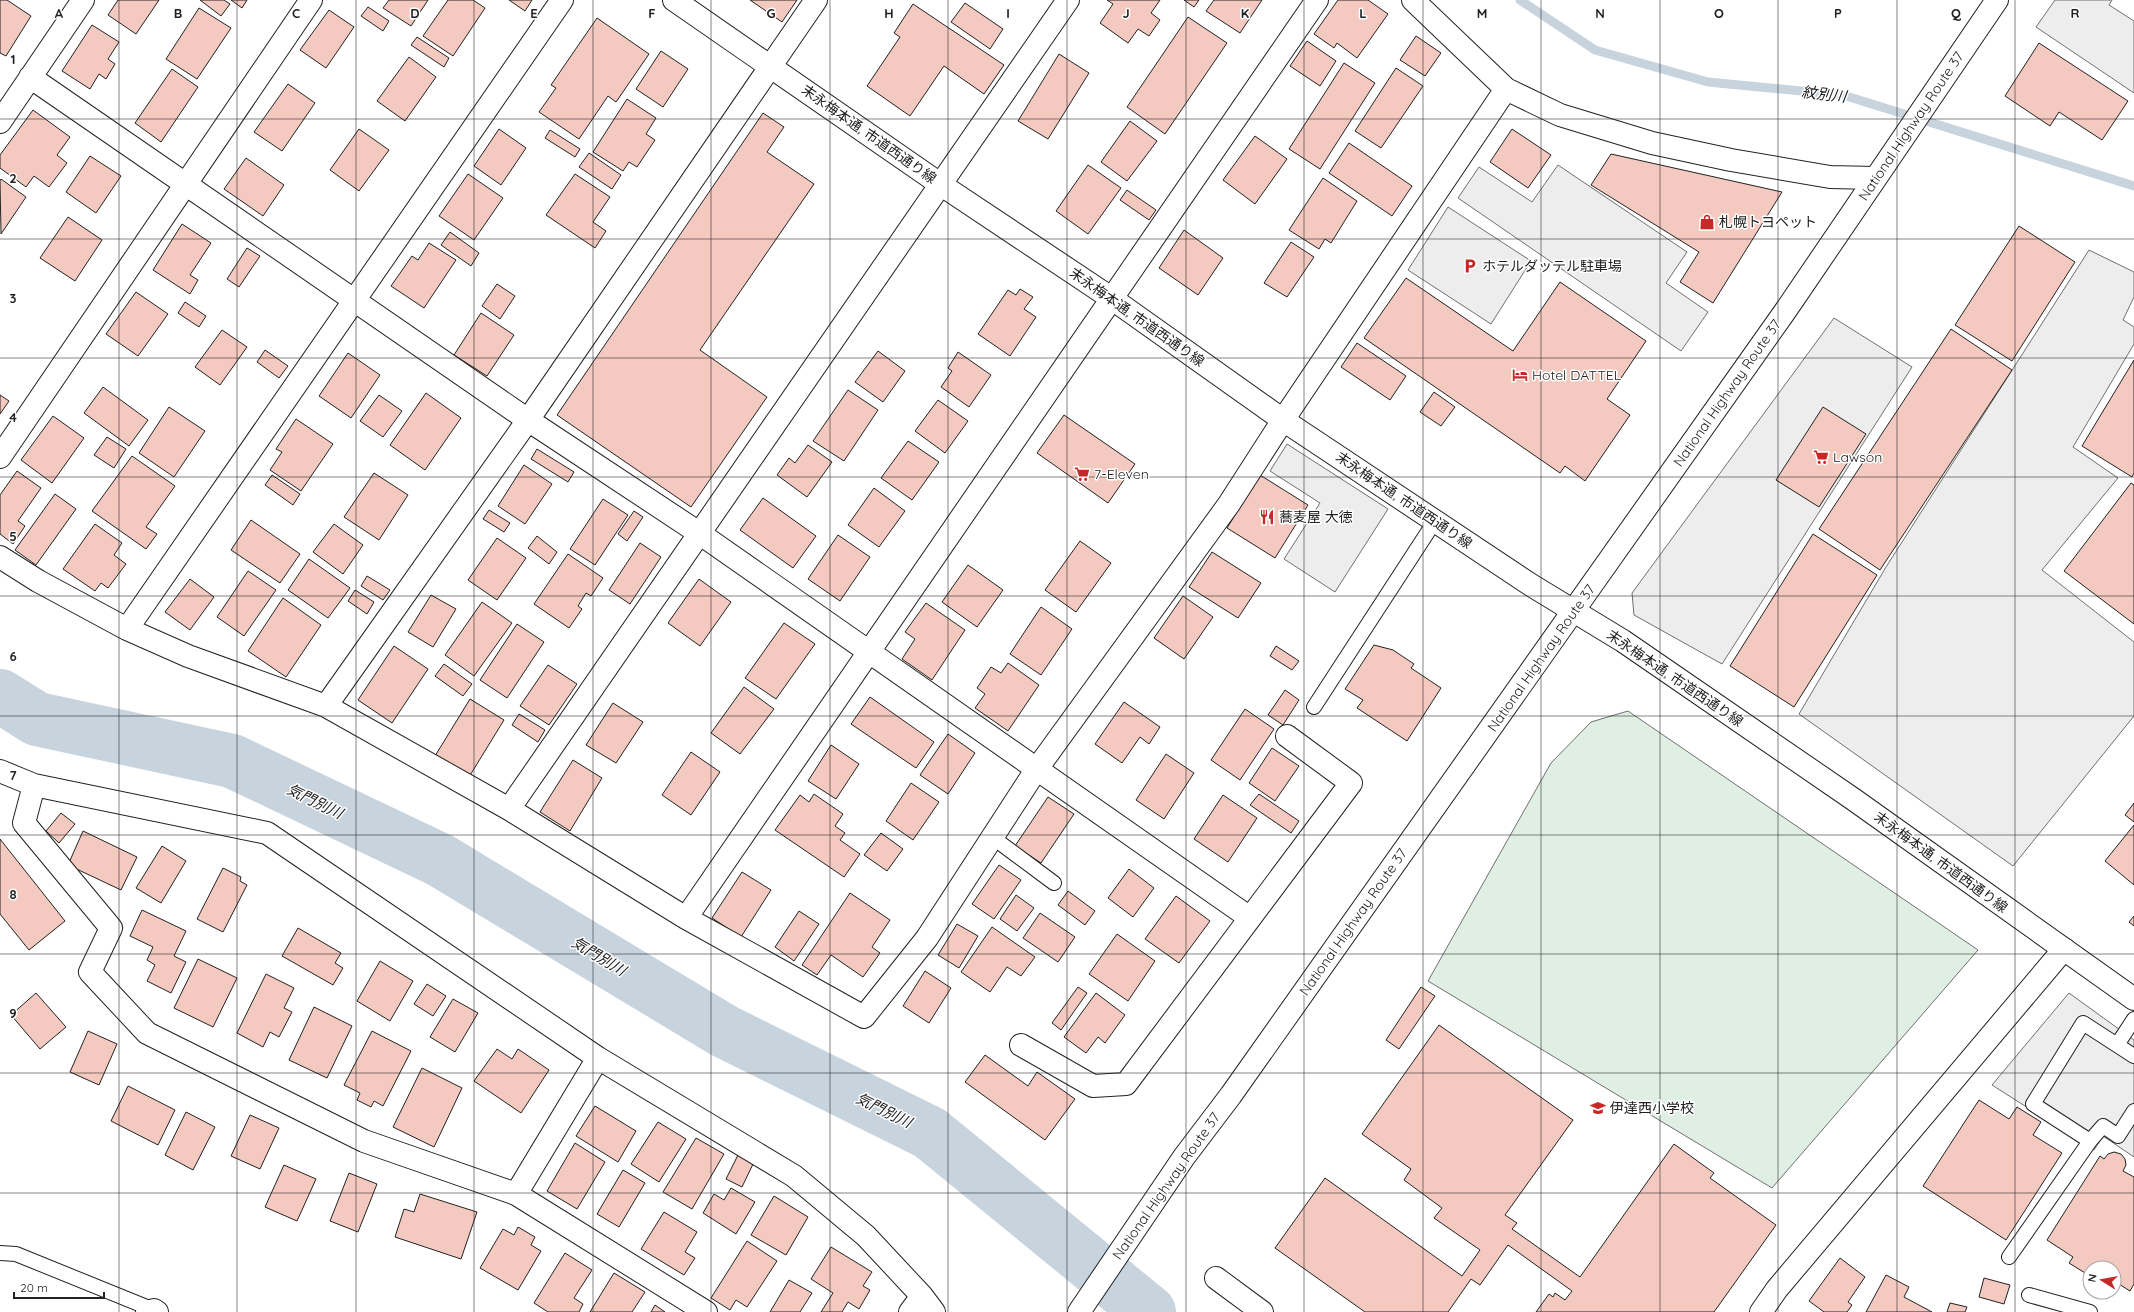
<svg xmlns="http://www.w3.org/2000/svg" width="2134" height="1312" viewBox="0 0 2134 1312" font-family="Quicksand,'Noto Sans JP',sans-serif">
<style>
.green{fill:#e0efe3;stroke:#6f6f6f}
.parking{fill:#ededed;stroke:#6f6f6f}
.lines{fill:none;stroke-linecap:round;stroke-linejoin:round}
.stream{stroke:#c7d3dd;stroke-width:9}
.river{stroke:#c7d3dd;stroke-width:54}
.building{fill:#f3c9c0;stroke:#222}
.lane-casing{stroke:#222;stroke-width:16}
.street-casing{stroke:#222;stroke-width:24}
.secondary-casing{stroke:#222;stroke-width:24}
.highway-casing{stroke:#222;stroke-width:24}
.lane{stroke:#fff;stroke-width:14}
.street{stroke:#fff;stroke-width:22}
.secondary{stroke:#fff;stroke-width:22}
.highway{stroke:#fff;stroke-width:22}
.grid{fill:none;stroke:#222;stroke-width:1;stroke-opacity:0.55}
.labels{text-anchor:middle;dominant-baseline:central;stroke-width:3;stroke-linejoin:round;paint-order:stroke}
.street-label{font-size:14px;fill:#222;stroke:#fff}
.poi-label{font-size:14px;fill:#222;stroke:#fff;text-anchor:start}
.water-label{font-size:15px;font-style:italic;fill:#222;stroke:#fff}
.grid-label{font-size:13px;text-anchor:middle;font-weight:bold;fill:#222;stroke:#fff;stroke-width:3;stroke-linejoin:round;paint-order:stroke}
</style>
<rect width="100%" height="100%" fill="#fff"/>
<!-- green -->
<path class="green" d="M1628 711 1978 950 1772 1188 1428 981 1551 763 1591 722Z"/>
<!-- parking -->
<path class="parking" d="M2055 0H2112L2109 5 2134 21V93L2036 27Z
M1558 165 1687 252 1666 283 1708 312 1681 351 1458 198 1479 167 1532 202Z
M1448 207 1531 261 1491 324 1408 270Z
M2089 250 2134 272V297L2123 320 2134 327V344L2073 447 2118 478 2042 570 2134 642V716L2013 866 1799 714 1886 567Z
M1834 318 1912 367 1722 664 1634 615 1632 593Z
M1287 444 1388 509 1335 592 1284 559 1320 503 1270 471Z
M2069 993 2134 1040V1157L2103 1136 2094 1150 1992 1085Z"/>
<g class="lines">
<!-- stream -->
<path class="stream" d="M1520 0 1595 50 1708 82 1843 95 2134 186"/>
<!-- river -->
<path class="river" d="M0 696 37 719 232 761 440 860 724 1031 930 1133 1149 1312"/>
</g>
<!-- building -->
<path class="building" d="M0 0H7L31 16 6 56 0 53Z
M118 0H159L136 34 108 15Z
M200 0H224L230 4 221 16Z
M231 0H247L242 8Z
M389 0H428L411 26 383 8Z
M448 0H473L485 8 453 56 423 36Z
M509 0H532L525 11Z
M750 0H797L782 22Z
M1107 0H1160L1151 13 1160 20 1149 36 1138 29 1128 43 1100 23 1113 4Z
M1184 0H1199L1194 7Z
M1214 0H1262L1240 33 1206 11Z
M1338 0H1368L1388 14 1357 58 1337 43 1334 48 1314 34Z
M965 3 1003 29 990 49 951 22Z
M913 4 1004 65 984 94 944 66 910 116 867 86 900 37 894 33Z
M368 7 389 21 383 31 361 16Z
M199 8 231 28 197 79 166 59Z
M329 10 354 27 326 68 300 50Z
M1188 17 1227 43 1165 134 1127 107Z
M597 18 649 54 616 102 608 96 579 139 539 112 556 88 551 85Z
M92 25 119 42 108 59 115 64 106 79 99 74 90 89 62 71Z
M1416 36 1441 53 1425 76 1400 60Z
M417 37 449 58 444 67 411 45Z
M1307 41 1336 61 1320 86 1290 66Z
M2039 43 2128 101 2102 140 2059 112 2050 126 2005 96Z
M661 51 688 69 663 107 636 89Z
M1059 54 1089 73 1048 139 1018 121Z
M409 57 436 77 405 121 377 101Z
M1344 63 1375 83 1320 169 1289 149Z
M1396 68 1423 86 1381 148 1355 131Z
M172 69 198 87 161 142 135 123Z
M288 84 315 103 282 151 254 132Z
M627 99 656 118 646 134 655 140 637 167 629 162 623 171 593 152Z
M33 110 70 137 57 155 67 163 49 187 34 176 26 187 0 168V155Z
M763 113 784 127 767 152 814 184 700 350 767 397 691 507 557 415Z
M1130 121 1157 141 1127 181 1101 162Z
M359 129 389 150 359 191 330 170Z
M499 129 526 148 501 185 474 166Z
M1512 129 1551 155 1528 188 1490 162Z
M550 130 580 149 575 157 545 138Z
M1255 136 1287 159 1255 204 1223 180Z
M1349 143 1412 186 1392 216 1329 173Z
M589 153 621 175 612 189 579 167Z
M1611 154 1782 192 1713 303 1680 282 1699 252 1591 185Z
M90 156 121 176 96 213 66 192Z
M246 158 284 185 263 216 224 189Z
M1088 165 1121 188 1088 234 1056 211Z
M468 174 503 198 474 240 439 216Z
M575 174 610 197 593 222 606 231 595 248 546 215Z
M1323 178 1357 201 1331 243 1325 239 1319 249 1289 230Z
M1 179 26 197 1 234 0 181Z
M1127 190 1156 210 1149 220 1120 200Z
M68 217 102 240 75 281 40 258Z
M182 224 211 243 190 275 198 280 190 294 153 270Z
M2019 226 2075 262 2012 361 1955 325Z
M1184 230 1223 258 1198 295 1159 268Z
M450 232 479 253 471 266 441 245Z
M1291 242 1314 257 1287 297 1264 283Z
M429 243 456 260 424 308 391 286 412 256 418 260Z
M247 248 260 256 239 287 227 279Z
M1406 278 1513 351 1560 282 1646 341 1607 399 1630 415 1585 481 1565 466 1560 473 1364 338Z
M497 284 515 296 500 319 482 306Z
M1020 289 1033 297 1024 309 1036 317 1010 356 978 334 1008 290 1016 295Z
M136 292 168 314 138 356 106 334Z
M185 302 206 316 199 327 178 313Z
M481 313 514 335 487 376 454 355Z
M1951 329 2012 370 1880 570 1819 529Z
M222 330 247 347 220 385 195 367Z
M1357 343 1406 376 1390 400 1341 367Z
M265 350 288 366 279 378 257 362Z
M878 351 905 371 883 402 855 382Z
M958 352 991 375 969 407 941 387 952 371 948 368Z
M348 353 380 375 351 418 319 396Z
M2134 360V473L2132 477 2082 446Z
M103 387 148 420 129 446 84 413Z
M848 390 878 410 844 461 813 441Z
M1434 392 1455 407 1441 426 1420 412Z
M426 393 461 418 425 470 390 445Z
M0 395 9 401 0 414Z
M379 395 402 411 383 437 360 421Z
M938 400 968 421 945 453 915 431Z
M169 407 205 431 174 477 139 453Z
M1823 407 1866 434 1819 507 1776 480Z
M1064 415 1135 464 1108 503 1037 453Z
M53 416 84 438 52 483 21 460Z
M296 419 333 444 301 491 270 470 282 452 276 449Z
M107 437 126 449 114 468 94 455Z
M908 441 939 462 912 500 881 478Z
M808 445 832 462 807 497 777 475 789 458 795 463Z
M537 449 574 472 568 482 531 459Z
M132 456 175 486 146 527 157 534 146 549 92 511Z
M524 465 552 484 525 524 498 506Z
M17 471 41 488 18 521 25 526 13 544 0 534V495Z
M374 473 408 495 379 540 344 517Z
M272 475 300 494 293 505 265 485Z
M1260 475 1308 505 1275 558 1227 528Z
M2131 483 2134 485V624L2064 571Z
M874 488 905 511 879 547 848 525Z
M55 494 76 509 36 565 15 550Z
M763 498 816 536 793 568 740 530Z
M603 499 628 515 595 565 570 549Z
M489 510 510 523 504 532 483 519Z
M634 511 643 517 627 541 618 534Z
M251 520 300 554 280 583 231 550Z
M95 524 122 543 114 555 126 564 108 588 101 583 95 591 63 569Z
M334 524 363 545 343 574 313 552Z
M1813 534 1877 575 1794 707 1730 666Z
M838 535 870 557 840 601 808 579Z
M537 536 557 552 549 564 528 548Z
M497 538 526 558 497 600 468 580Z
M1080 541 1111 563 1076 612 1045 590Z
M640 543 661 557 630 604 609 590Z
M1212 552 1261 583 1238 618 1189 587Z
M568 554 603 578 591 596 586 593 578 606 582 609 569 628 534 604Z
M309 559 350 588 328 618 288 590Z
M968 565 1003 590 977 627 942 602Z
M248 571 276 590 244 636 217 617Z
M367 576 390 590 383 600 361 586Z
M190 579 214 597 190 630 165 612Z
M699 579 731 602 700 646 668 623Z
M355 590 374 602 367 614 348 601Z
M431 595 456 609 433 647 408 632Z
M1183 596 1213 617 1184 659 1154 638Z
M283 598 321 625 286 677 248 651Z
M482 602 512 623 474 676 445 655Z
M926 603 965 630 932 680 902 659 915 639 905 632Z
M1041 607 1072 629 1041 675 1010 654Z
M784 623 815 644 776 699 745 678Z
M517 624 544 642 507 698 480 680Z
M1374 645 1393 650 1414 664 1411 668 1441 688 1407 741 1357 708 1363 700 1345 689Z
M394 646 428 669 392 723 358 700Z
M1276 646 1299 661 1292 670 1270 656Z
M1008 663 1039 685 1008 731 975 708 985 694 977 688 991 667 1001 673Z
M444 664 472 684 463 696 435 676Z
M548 665 577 684 549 725 520 706Z
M744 687 774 709 740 754 711 733Z
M1285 690 1299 700 1283 725 1268 715Z
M870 697 934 742 916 768 851 724Z
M470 699 504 720 469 777 435 756Z
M1124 702 1160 727 1149 744 1140 737 1122 763 1095 744Z
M613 703 643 722 616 763 586 745Z
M1245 709 1274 729 1240 780 1211 760Z
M519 714 545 730 538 742 512 725Z
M948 734 975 753 948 794 920 775Z
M831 745 859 764 836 799 808 781Z
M1272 748 1299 766 1275 801 1249 783Z
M691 752 720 772 691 815 662 795Z
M1166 754 1194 773 1164 819 1136 800Z
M573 760 602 778 570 831 540 812Z
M911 783 939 802 913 840 886 821Z
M814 794 843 814 835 826 845 833 840 840 860 854 844 877 775 830 800 795 809 802Z
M1259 794 1299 821 1291 833 1250 805Z
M1223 795 1257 818 1228 862 1194 839Z
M1048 797 1074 814 1041 863 1015 846Z
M2134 803V822L2125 815Z
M61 813 75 824 59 843 46 831Z
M2134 825V885L2105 861Z
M83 831 137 857 121 890 68 865Z
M881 833 903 849 887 871 864 855Z
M0 839 65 921 29 950 0 914Z
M162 846 186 861 161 903 136 888Z
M999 865 1021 880 994 919 972 904Z
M223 868 241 877 240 881 247 885 223 932 197 919Z
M1129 869 1154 888 1133 917 1108 898Z
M742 872 771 890 741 937 712 918Z
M1068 891 1095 911 1085 925 1058 905Z
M850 893 890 920 872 947 880 953 863 977 831 955 817 975 802 965Z
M1016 895 1034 908 1017 931 1000 919Z
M1176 896 1210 921 1179 963 1145 939Z
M142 910 186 931 174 956 186 962 171 993 147 981 155 965 147 960 153 947 130 936Z
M799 911 819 924 794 961 775 947Z
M1040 913 1075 937 1058 962 1023 938Z
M2134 916V926L2129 922Z
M957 924 978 936 959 968 938 955Z
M992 927 1035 957 1021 976 1007 967 990 992 961 972Z
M298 928 341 953 335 963 343 968 333 985 282 956Z
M1117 934 1155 961 1128 1001 1089 974Z
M198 959 237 978 213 1027 174 1008Z
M380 961 413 981 390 1021 357 1001Z
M925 971 951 988 929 1023 903 1006Z
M266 974 294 988 284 1008 292 1012 279 1037 270 1032 263 1047 237 1033Z
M427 984 446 996 433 1016 414 1004Z
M1078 987 1087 993 1061 1030 1052 1023Z
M1421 987 1435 996 1399 1049 1386 1040Z
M36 993 66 1027 40 1049 11 1015Z
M1096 993 1125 1015 1105 1043 1098 1037 1086 1053 1064 1037Z
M453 999 478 1013 455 1052 430 1037Z
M314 1007 352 1026 327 1078 289 1060Z
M1439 1025 1573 1120 1505 1215 1517 1223 1512 1229 1580 1277 1674 1144 1714 1173 1710 1178 1776 1225 1714 1312H1536L1549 1294 1553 1297 1555 1293 1565 1300 1572 1291 1508 1245 1480 1285 1471 1279 1448 1312H1365L1275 1248 1325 1178 1462 1276 1480 1250 1434 1218 1442 1208 1404 1180 1411 1169 1362 1134Z
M88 1031 117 1044 99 1085 70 1072Z
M372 1031 411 1051 383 1106 374 1101 371 1107 357 1100 360 1093 344 1085Z
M497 1049 512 1059 518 1049 549 1070 521 1113 474 1081Z
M985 1055 1028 1086 1037 1072 1075 1099 1045 1140 965 1082Z
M422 1068 462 1088 434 1147 393 1127Z
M128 1086 175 1110 158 1145 111 1121Z
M1979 1100 2009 1119 2017 1107 2041 1122 2033 1135 2062 1153 2006 1240 1923 1186Z
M595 1106 636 1131 618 1162 576 1136Z
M186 1112 215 1127 193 1170 165 1155Z
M250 1115 279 1128 260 1169 231 1156Z
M658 1122 686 1139 659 1182 631 1164Z
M696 1138 724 1154 692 1209 663 1192Z
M575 1143 605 1162 577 1209 547 1191Z
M2114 1152 2121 1154 2125 1159 2126 1165 2123 1171 2134 1177V1284L2130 1291 2114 1281V1268H2090V1276L2069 1263 2073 1257 2047 1240 2100 1156 2104 1159 2108 1154Z
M738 1155 754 1162 742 1187 726 1179Z
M284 1165 316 1179 297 1221 265 1207Z
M623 1170 645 1183 619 1227 597 1214Z
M349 1173 377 1184 358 1232 330 1221Z
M731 1188 755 1202 736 1234 703 1213 714 1194 724 1200Z
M420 1194 477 1212 461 1259 395 1237 404 1209 414 1212Z
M774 1196 808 1217 786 1255 751 1235Z
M664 1212 697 1232 685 1252 695 1258 684 1275 641 1249Z
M518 1227 535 1237 531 1245 541 1251 518 1290 480 1268 503 1229 514 1235Z
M747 1241 777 1261 747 1307 736 1300 730 1310 711 1298Z
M831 1247 872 1272 863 1286 870 1290 859 1309 848 1302 842 1312H821L833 1293 811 1279Z
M565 1253 592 1270 574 1298 583 1304 579 1312H548L534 1303Z
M1840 1258 1865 1277 1848 1302 1852 1305 1847 1312H1824L1809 1301Z
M614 1273 645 1292 632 1312H590Z
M1886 1275 1909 1287 1904 1297 1932 1312H1866Z
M1984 1278 2010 1285 2004 1304 1979 1297Z
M789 1280 812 1293 800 1312H770Z
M1950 1303 1967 1307 1965 1312H1947Z
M655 1305 665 1312H651Z"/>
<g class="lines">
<!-- lane casing -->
<g class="lane-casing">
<path id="lane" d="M1314 707 1435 521
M992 837 1054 883
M2134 1019 2117 1045 2134 1056
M2090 1141 2103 1126 2118 1136 2134 1111
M0 1253 16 1254 154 1310
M2009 1257 2090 1141 2033 1104 2083 1023 2117 1045
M2029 1295 2090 1312"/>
</g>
<!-- street casing -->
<g class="street-casing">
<path id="street" d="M1413 0 1506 89 1560 115 1652 143 1731 160 1830 177 1875 178
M30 77 528 420 699 533 1250 918
M0 122 83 0
M0 457 311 0
M0 557 38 581 127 629 188 656 326 706 509 809 686 918 864 1017 927 938 1036 770 1229 504 1283 420 1506 89
M127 629 562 0
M326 706 528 420 816 0
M0 771 34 785 267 833 598 1058 794 1176 866 1236 922 1296 934 1312
M34 785 24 823 111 928 90 972 147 1033 364 1141 516 1194
M509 809 1068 0
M686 918 1317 0
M1021 1045 1093 1086 1126 1084 1351 783 1287 736
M598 1058 516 1194 706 1312
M1216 1278 1262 1312
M910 1312 922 1296
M1761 1312 1777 1289 2064 949"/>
</g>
<!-- secondary casing -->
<g class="secondary-casing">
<path id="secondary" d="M674 0 940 184 1111 298 1283 420 1531 585 1623 641 1853 799 2134 999
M147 1312 154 1310 157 1312"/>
</g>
<!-- highway casing -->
<g class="highway-casing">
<path id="highway" d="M1079 1312 1184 1157 1231 1095 1786 310 1997 0"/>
</g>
<!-- lane -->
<use href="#lane" class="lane"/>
<!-- street -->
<use href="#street" class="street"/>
<!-- secondary -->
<use href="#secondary" class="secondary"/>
<!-- highway -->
<use href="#highway" class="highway"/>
</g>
<!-- grid -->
<path class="grid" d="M119 0V1312M237 0V1312M356 0V1312M474 0V1312M593 0V1312M711 0V1312M830 0V1312M948 0V1312M1067 0V1312M1186 0V1312M1304 0V1312M1423 0V1312M1541 0V1312M1660 0V1312M1778 0V1312M1897 0V1312M2015 0V1312M0 119H2134M0 239H2134M0 358H2134M0 477H2134M0 596H2134M0 716H2134M0 835H2134M0 954H2134M0 1073H2134M0 1193H2134"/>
<!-- icons -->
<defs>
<g id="shop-bare" transform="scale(1.2)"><path d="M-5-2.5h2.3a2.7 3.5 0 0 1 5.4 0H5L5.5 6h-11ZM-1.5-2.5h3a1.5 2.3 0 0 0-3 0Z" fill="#c62828" stroke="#fff" stroke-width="2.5" paint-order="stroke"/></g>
<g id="parking-bare" transform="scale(1.2)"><path d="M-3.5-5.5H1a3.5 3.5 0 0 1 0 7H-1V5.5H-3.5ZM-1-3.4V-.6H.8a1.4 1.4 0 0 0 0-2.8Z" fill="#c62828" stroke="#fff" stroke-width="2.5" paint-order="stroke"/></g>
<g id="hotel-bare" transform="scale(1.2)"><path d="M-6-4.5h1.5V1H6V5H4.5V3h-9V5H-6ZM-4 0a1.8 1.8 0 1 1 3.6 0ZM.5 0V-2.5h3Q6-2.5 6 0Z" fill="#c62828" stroke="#fff" stroke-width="2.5" paint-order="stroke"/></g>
<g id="supermarket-bare" transform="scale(1.2)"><path d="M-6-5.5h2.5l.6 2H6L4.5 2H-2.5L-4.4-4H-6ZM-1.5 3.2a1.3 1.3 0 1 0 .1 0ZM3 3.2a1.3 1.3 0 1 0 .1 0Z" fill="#c62828" stroke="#fff" stroke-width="2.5" paint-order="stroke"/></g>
<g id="restaurant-bare" transform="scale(1.2)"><path d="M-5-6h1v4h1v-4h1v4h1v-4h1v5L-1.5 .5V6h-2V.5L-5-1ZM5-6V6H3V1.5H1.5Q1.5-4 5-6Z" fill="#c62828" stroke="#fff" stroke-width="2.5" paint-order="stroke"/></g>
<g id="school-bare" transform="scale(1.2)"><path d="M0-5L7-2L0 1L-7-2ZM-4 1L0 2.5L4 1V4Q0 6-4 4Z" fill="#c62828" stroke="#fff" stroke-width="2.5" paint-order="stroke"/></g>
</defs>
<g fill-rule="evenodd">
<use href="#shop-bare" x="1707" y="222"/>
<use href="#parking-bare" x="1470" y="266"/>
<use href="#hotel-bare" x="1520" y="375"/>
<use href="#supermarket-bare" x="1821" y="457"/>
<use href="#supermarket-bare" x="1082" y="474"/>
<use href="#restaurant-bare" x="1267" y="517"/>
<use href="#school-bare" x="1598" y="1108"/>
</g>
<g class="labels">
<!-- street labels -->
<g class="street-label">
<text transform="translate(1911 126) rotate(-56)">National Highway Route 37</text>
<text transform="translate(869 134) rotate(35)">末永梅本通, 市道西通り線</text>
<text transform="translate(1137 317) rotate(35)">末永梅本通, 市道西通り線</text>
<text transform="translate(1727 393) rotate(-55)">National Highway Route 37</text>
<text transform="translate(1404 500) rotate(34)">末永梅本通, 市道西通り線</text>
<text transform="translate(1541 658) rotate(-55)">National Highway Route 37</text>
<text transform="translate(1675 678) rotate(34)">末永梅本通, 市道西通り線</text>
<text transform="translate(1941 862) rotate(36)">末永梅本通, 市道西通り線</text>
<text transform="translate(1353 922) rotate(-55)">National Highway Route 37</text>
<text transform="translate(1166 1186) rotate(-55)">National Highway Route 37</text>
</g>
<!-- poi labels -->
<g class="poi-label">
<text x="1719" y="222">札幌トヨペット</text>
<text x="1482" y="266">ホテルダッテル駐車場</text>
<text x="1532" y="375">Hotel DATTEL</text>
<text x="1833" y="457">Lawson</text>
<text x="1094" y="474">7-Eleven</text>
<text x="1279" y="517">蕎麦屋 大徳</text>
<text x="1610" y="1108">伊達西小学校</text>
</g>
<!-- water labels -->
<g class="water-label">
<text transform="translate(1824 94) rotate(7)">紋別川</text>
<text transform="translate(315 801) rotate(26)">気門別川</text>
<text transform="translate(599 956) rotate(31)">気門別川</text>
<text transform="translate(884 1110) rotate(26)">気門別川</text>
</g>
</g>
<g class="grid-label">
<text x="59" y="18">A</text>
<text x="178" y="18">B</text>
<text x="296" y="18">C</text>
<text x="415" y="18">D</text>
<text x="534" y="18">E</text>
<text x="652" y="18">F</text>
<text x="771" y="18">G</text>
<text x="889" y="18">H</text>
<text x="1008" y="18">I</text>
<text x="1126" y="18">J</text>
<text x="1245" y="18">K</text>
<text x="1363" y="18">L</text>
<text x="1482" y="18">M</text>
<text x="1600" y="18">N</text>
<text x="1719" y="18">O</text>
<text x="1838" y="18">P</text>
<text x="1956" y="18">Q</text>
<text x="2075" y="18">R</text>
<text x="13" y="64">1</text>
<text x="13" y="183">2</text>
<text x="13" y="303">3</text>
<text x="13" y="422">4</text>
<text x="13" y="541">5</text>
<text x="13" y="661">6</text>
<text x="13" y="780">7</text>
<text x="13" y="899">8</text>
<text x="13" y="1018">9</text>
</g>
<!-- north arrow -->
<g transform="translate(2102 1280) rotate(281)"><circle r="19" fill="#ffffff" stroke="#a7a7a7"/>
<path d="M0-3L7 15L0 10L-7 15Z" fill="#c62828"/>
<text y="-6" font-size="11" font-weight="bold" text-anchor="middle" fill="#222222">N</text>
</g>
<!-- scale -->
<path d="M14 1292v6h90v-6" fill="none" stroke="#222222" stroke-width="2"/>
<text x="20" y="1292" font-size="12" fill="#222222" stroke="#ffffff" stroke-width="3" paint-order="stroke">20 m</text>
</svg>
